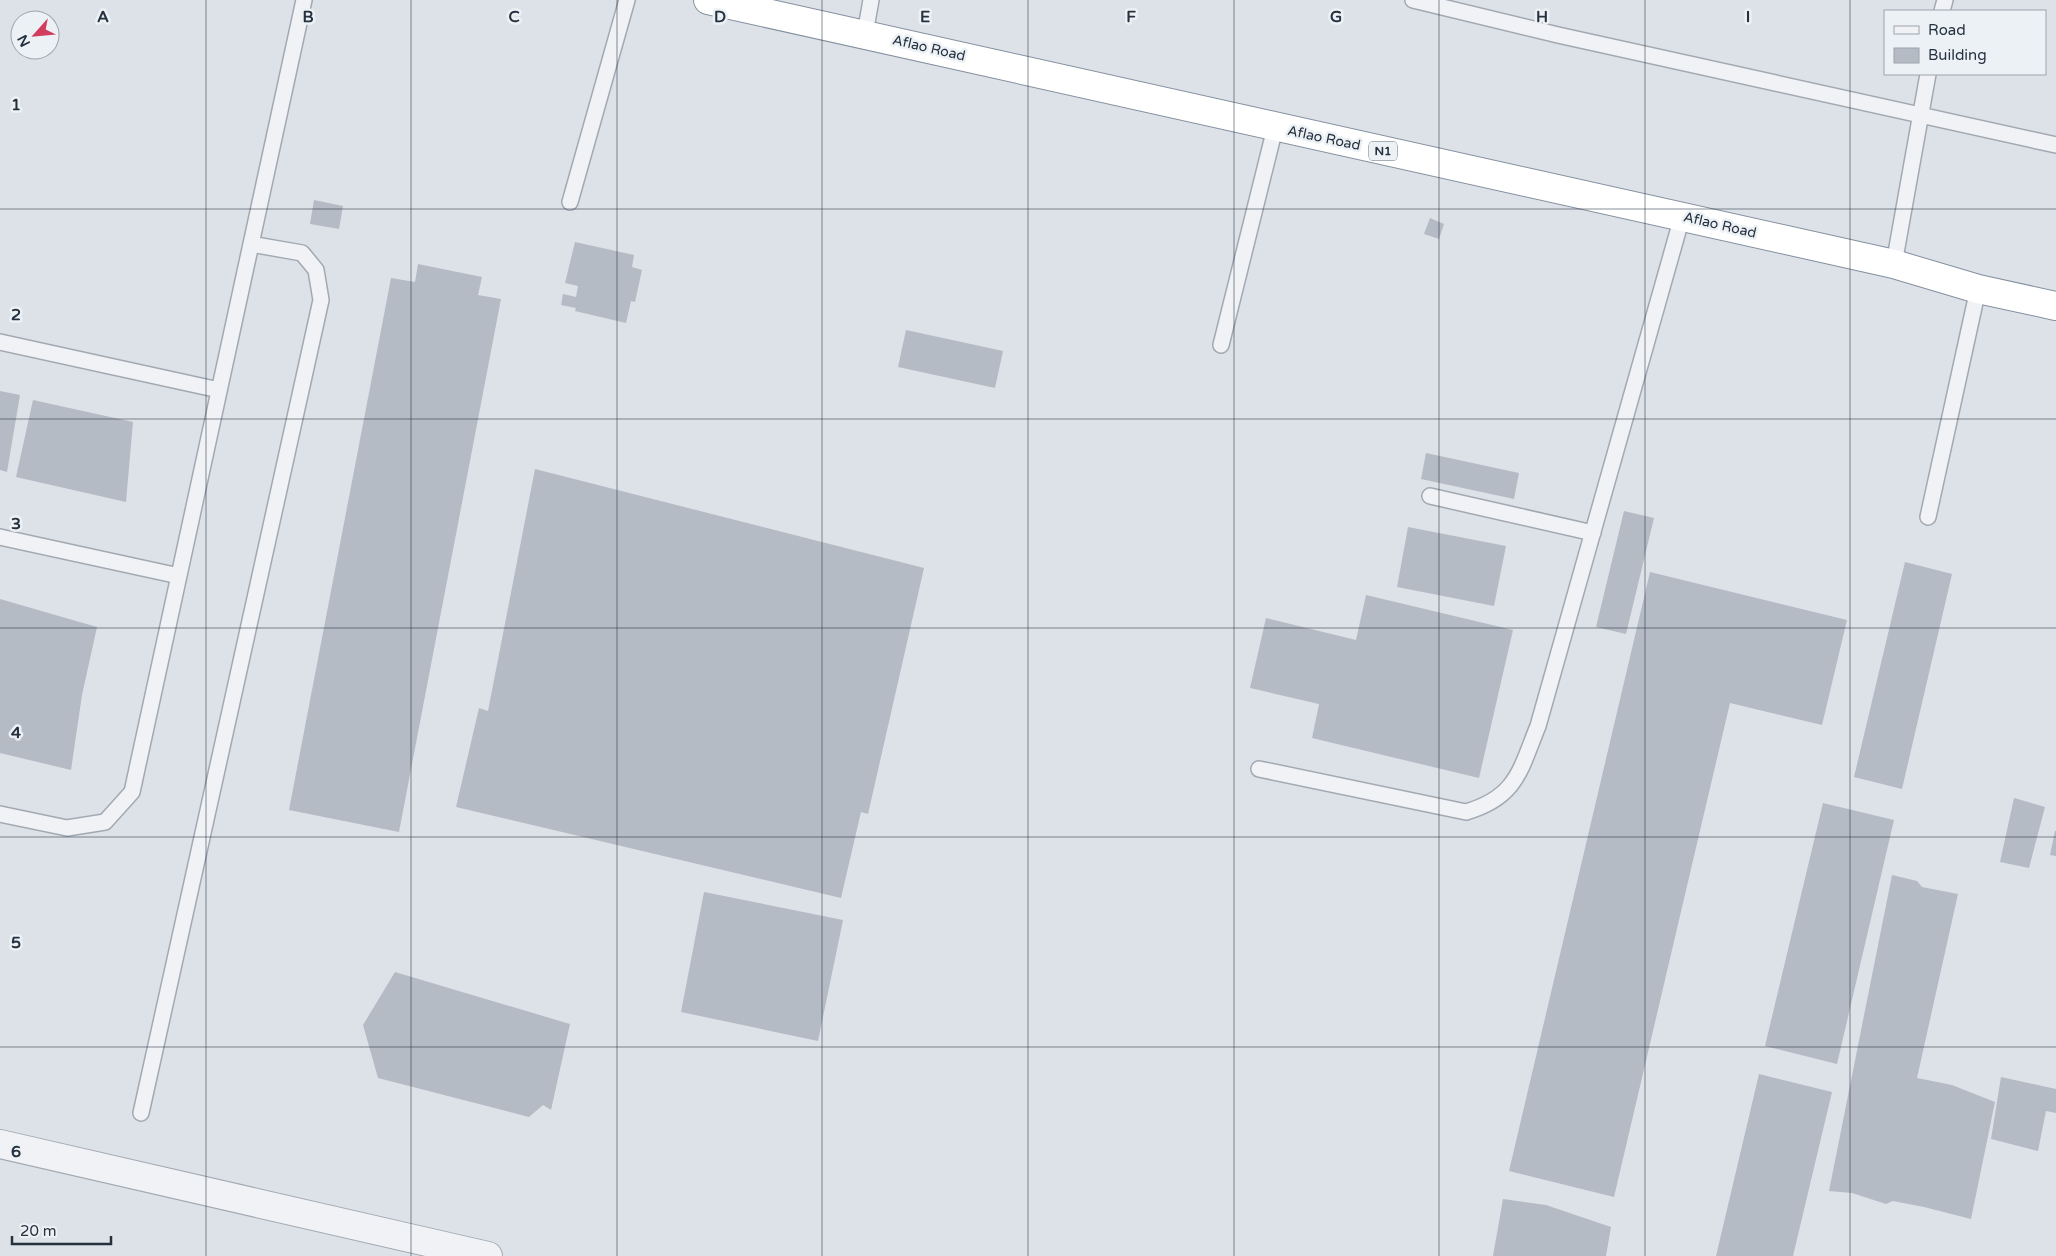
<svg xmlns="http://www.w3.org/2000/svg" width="2056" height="1256" viewBox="0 0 2056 1256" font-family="'Varela Round',sans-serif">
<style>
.building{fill:#b4bbc4}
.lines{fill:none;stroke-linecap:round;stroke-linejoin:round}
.service-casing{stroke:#a2a9b2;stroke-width:18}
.minor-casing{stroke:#a2a9b2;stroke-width:30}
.trunk-casing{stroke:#84909f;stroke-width:30}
.service{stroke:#f0f2f6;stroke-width:15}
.minor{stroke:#f0f2f6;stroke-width:28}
.trunk{stroke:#fff;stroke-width:28}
.grid{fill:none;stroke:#26313f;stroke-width:1;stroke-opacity:0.55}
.labels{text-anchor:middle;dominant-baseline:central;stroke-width:5;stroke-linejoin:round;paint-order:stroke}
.shield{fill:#ecf1f5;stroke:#616b76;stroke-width:1}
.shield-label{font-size:12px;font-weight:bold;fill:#26313f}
.street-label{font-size:14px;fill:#26313f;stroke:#ecf1f5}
.grid-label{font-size:16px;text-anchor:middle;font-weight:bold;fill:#26313f;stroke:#ecf1f5;stroke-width:5;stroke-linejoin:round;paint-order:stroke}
</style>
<rect width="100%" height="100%" fill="#dde2e8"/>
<!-- building -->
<path class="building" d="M314 200 343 206 339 229 310 224Z
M1430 218 1444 224 1439 239 1424 234Z
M575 242 634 255 632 267 642 270 635 302 631 301 626 323 575 311 576 308 561 305 563 294 576 297 578 286 565 283Z
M418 264 482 277 478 295 501 299 399 832 289 810 391 278 415 282Z
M906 330 1003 351 995 388 898 367Z
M0 391 20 395 7 472 0 470Z
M33 400 133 422 126 502 16 477Z
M1426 453 1519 473 1514 499 1421 479Z
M535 469 924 568 868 814 861 812 841 898 456 807 479 708 488 711Z
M1624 511 1654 518 1626 634 1596 627Z
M1408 527 1506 546 1494 606 1397 587Z
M1905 562 1952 574 1902 789 1854 777Z
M1650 572 1847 620 1822 725 1730 703 1614 1197 1509 1171Z
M1366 595 1513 630 1479 778 1312 738 1319 704 1250 688 1266 618 1356 640Z
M0 599 97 627 82 695 71 770 0 753Z
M2014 798 2045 807 2029 868 2000 862Z
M1823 803 1894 820 1837 1064 1765 1046Z
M2055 831H2056V856L2050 855Z
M1892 875 1917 881 1922 887 1958 894 1917 1078 1952 1085 1995 1102 1971 1219 1924 1207 1893 1201 1886 1204 1852 1193 1829 1191Z
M704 892 843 920 818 1041 681 1012Z
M395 972 570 1024 551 1110 543 1105 529 1117 378 1078 363 1025Z
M1759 1074 1832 1092 1793 1256H1716Z
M2001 1077 2056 1089V1113L2046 1111 2038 1151 1991 1139Z
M1503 1199 1546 1205 1611 1227 1606 1256H1493Z"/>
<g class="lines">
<!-- service casing -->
<g class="service-casing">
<path id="service" d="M1413 0 1558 35 2056 145
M1942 11 1945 0
M865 34 871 0
M570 202 627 0
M1894 264 1928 74
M0 342 219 390
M1221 345 1275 128
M1430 496 1593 533
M1928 517 1978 289
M0 537 179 576
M1259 769 1466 812C1517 797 1520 770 1538 726L1682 217
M0 814 67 828 105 822 132 792 304 0
M141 1113 321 300 316 270 302 253 251 244"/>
</g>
<!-- minor casing -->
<g class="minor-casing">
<path id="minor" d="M0 1144 488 1256"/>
</g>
<!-- trunk casing -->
<g class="trunk-casing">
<path id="trunk" d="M708 0 1894 264 1978 289 2056 306"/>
</g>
<!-- service -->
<use href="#service" class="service"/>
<!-- minor -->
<use href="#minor" class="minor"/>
<!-- trunk -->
<use href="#trunk" class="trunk"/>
</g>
<!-- grid -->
<path class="grid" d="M206 0V1256M411 0V1256M617 0V1256M822 0V1256M1028 0V1256M1234 0V1256M1439 0V1256M1645 0V1256M1850 0V1256M0 209H2056M0 419H2056M0 628H2056M0 837H2056M0 1047H2056"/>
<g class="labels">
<!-- shield labels -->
<rect class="shield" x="1369" y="141.5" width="28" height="19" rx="4"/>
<g class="shield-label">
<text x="1383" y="151">N1</text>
</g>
<!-- street labels -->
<g class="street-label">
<text transform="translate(929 48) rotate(13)">Aflao Road</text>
<text transform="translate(1324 138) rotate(12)">Aflao Road</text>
<text transform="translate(1720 225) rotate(13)">Aflao Road</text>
</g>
</g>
<g class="grid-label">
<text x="103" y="22">A</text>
<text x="308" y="22">B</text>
<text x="514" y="22">C</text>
<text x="720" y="22">D</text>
<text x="925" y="22">E</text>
<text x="1131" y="22">F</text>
<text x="1336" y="22">G</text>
<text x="1542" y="22">H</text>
<text x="1748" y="22">I</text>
<text x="16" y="110">1</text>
<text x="16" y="320">2</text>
<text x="16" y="529">3</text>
<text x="16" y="738">4</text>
<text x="16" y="948">5</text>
<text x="16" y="1157">6</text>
</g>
<!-- legend -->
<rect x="1884" y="10" width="162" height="65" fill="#ecf1f5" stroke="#9da4ac"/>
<rect x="1894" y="26" width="25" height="8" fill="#f0f2f6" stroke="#9da4ac"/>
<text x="1928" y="35" font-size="15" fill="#26313f">Road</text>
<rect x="1894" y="48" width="25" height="15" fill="#b4bbc4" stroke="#9da4ac"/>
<text x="1928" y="60" font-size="15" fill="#26313f">Building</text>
<!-- north arrow -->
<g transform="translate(35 35) rotate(243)"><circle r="24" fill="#ecf1f5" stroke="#9da4ac"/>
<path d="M0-4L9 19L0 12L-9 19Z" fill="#d23c5d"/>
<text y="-8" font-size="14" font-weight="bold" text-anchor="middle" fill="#26313f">N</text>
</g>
<!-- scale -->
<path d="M12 1236v8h99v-8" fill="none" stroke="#26313f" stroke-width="2.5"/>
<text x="20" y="1236" font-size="15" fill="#26313f" stroke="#ecf1f5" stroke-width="4" paint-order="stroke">20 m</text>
</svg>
